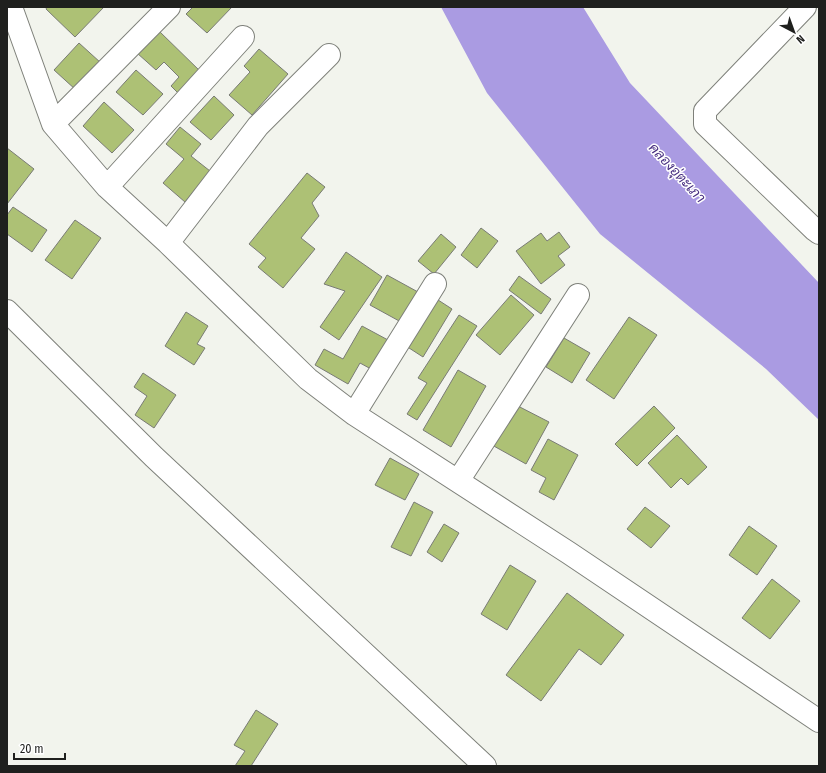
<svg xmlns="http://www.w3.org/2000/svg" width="826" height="773" viewBox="0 0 826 773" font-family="'Fira Sans Condensed',Sarabun,sans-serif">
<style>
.water{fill:#aa9be2}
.building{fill:#adc175;stroke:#797b75}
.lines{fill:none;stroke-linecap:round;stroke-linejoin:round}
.minor-casing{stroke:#7e807a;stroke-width:24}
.minor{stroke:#fff;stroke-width:22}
.labels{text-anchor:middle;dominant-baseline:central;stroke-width:3;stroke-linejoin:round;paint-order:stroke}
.water-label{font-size:14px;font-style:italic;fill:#493082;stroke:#fff}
</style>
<rect width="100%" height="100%" fill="#f2f4ed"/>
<!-- water -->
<path class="water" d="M441 7H583L630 83 819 283V420L766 369 600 234 487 93Z"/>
<!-- building -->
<path class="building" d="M47 7H104L75 37 46 9Z
M193 7H232L207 33 186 14Z
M159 31 202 73 180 95 171 86 179 77 164 62 156 70 137 53Z
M79 43 101 63 76 90 54 70Z
M259 49 288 74 252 115 229 95 250 72 244 66Z
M136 70 163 94 143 115 116 92Z
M214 96 234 115 211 140 190 122Z
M104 102 134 130 112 153 83 126Z
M180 127 201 144 191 156 210 171 185 202 163 183 184 159 166 144Z
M7 148 34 169 7 204Z
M307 173 325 187 312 203 319 216 301 238 315 249 283 288 258 267 266 258 249 244Z
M13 207 47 230 32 252 7 234V215Z
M75 220 101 238 72 279 45 260Z
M481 228 498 241 477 268 461 255Z
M559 232 570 247 558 256 565 265 541 284 516 251 541 233 547 241Z
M441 234 456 247 434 274 418 261Z
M346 252 382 277 339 340 320 327 345 291 324 284Z
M387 275 418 292 401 322 370 305Z
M519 276 551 299 541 314 509 290Z
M511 295 534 315 500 355 476 335Z
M435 298 452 309 423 357 406 346Z
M186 312 208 326 197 344 205 348 194 365 165 346Z
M459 315 477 326 417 420 407 414 427 383 418 378Z
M629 317 657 335 614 399 586 380Z
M362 326 388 340 371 369 360 363 348 384 315 365 324 349 343 359Z
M564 338 590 353 572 383 546 367Z
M458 370 486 386 451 447 423 430Z
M143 373 176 395 154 428 135 415 147 396 134 387Z
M514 404 549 422 526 464 492 445Z
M654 406 675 428 637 466 615 444Z
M677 435 707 467 688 485 681 478 671 488 648 463Z
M548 439 578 455 554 500 539 492 546 478 531 470Z
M390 458 419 474 405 500 375 485Z
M414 502 433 512 411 556 391 547Z
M645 507 670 526 651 548 627 529Z
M444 524 459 533 442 562 427 552Z
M749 526 777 546 757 575 729 555Z
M510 565 536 581 507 630 481 614Z
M772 579 800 601 770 639 742 618Z
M567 593 624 635 601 665 579 649 541 701 506 675Z
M256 710 278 724 251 766H235L245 751 234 745Z"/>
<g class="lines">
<!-- minor casing -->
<g class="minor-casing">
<path id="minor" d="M11 7 53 124 107 187 168 243 308 379 354 414 569 553 819 721
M805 7 705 111V124L815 230 819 233
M53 124 169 7
M107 187 243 37
M168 243 258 126 329 55
M7 311 154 457 485 766
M354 414 435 284
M458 481 578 295"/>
</g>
<!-- minor -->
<use href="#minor" class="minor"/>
</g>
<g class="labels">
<!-- water labels -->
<g class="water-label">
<text transform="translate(677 173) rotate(47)">คลองอุ่ตะเภา</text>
</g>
</g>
<!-- border -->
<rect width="826" height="773" fill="none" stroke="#1f201e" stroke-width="16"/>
<!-- north arrow -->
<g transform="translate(794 32) rotate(139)" stroke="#ffffff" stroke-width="3" paint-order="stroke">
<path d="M0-3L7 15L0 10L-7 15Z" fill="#1f201e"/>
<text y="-6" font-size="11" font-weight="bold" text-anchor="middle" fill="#1f201e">N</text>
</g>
<!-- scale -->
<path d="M14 753v6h51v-6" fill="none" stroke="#1f201e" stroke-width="2"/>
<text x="20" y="753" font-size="12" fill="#1f201e" stroke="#ffffff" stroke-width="3" paint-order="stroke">20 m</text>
</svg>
